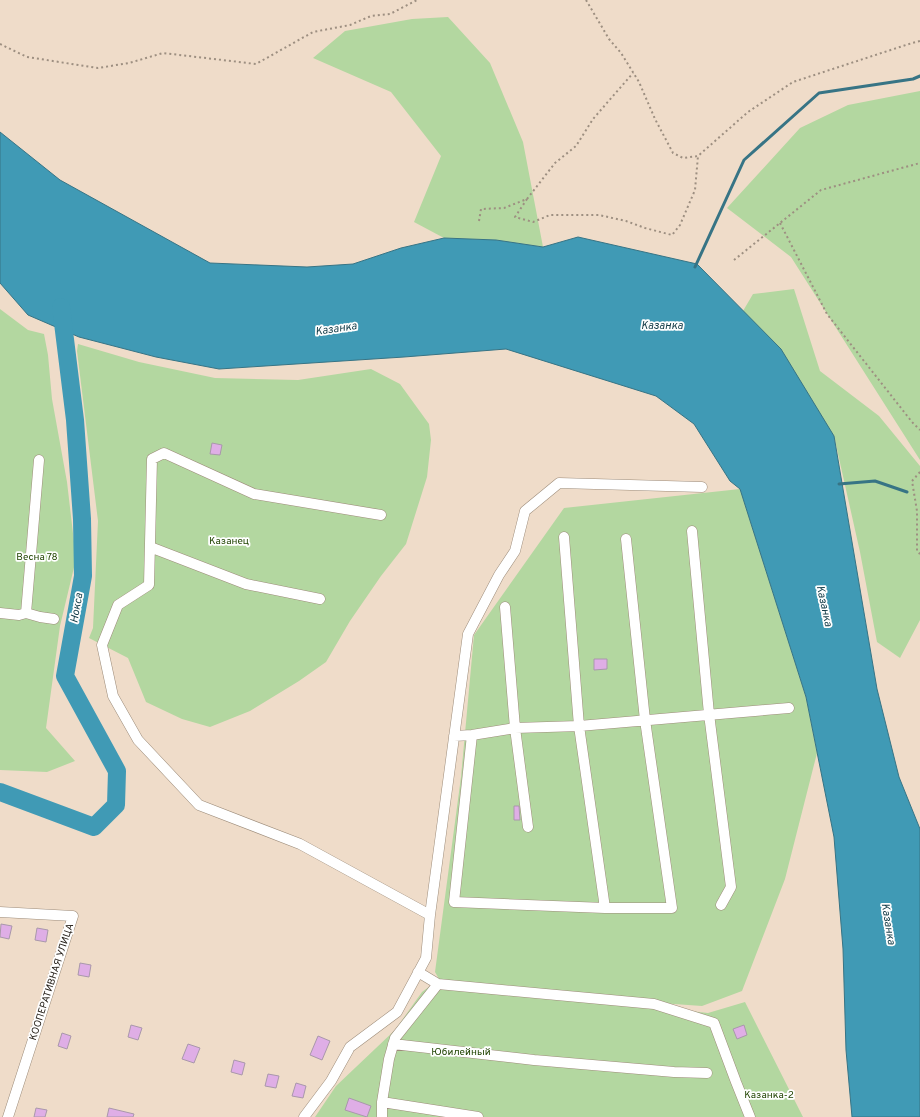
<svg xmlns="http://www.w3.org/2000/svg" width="920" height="1117" viewBox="0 0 920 1117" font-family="Overpass,sans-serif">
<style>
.green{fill:#b3d7a0}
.water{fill:#409ab5;stroke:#377485}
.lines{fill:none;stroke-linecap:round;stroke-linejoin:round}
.stream{stroke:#377485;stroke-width:3}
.river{stroke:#409ab5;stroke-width:18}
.building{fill:#dfaee6;stroke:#a998ab}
.minor-casing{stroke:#9d8c7a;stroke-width:11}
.path{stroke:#9d8f81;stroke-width:2;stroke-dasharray:2 3;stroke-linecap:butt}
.minor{stroke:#fff;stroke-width:10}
.labels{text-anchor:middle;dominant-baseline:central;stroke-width:3.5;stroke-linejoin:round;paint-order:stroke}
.park-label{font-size:10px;fill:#214402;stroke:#fff}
.street-label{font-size:10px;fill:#211b14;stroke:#fff}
.water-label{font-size:11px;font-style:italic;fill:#123b47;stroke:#fff}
</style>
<rect width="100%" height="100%" fill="#efdcc9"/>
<!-- green -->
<path class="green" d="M448 17 490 63 523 142 543 247 496 240 444 238 414 222 441 156 391 92 313 58 345 31 412 19Z
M920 91V460L791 257 727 208 800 128 848 105Z
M794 289 820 371 879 416 920 466V620L900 658 877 642 860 552 834 436 743 311 753 294Z
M0 309 28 330 44 334 48 355 52 399 67 482 76 559 60 626 46 728 75 761 47 772 0 770Z
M78 344 139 362 215 378 298 380 371 369 400 384 429 424 431 440 427 477 406 544 381 576 350 621 326 662 299 681 250 711 210 727 182 719 146 702 128 658 89 638 93 628 98 521 77 351Z
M740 489 806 697 817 753 785 879 742 991 702 1006 646 1002 439 979 435 972 461 777 474 635 564 508Z
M434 983 708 1013 745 1002 803 1117H315L336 1086 395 1030 422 992Z"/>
<!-- water -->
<path class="water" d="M0 132 60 180 210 263 307 267 353 264 401 248 444 238 496 240 543 247 578 237 697 264 781 349 834 436 877 689 899 777 920 829V1117H852L846 1050 843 949 834 837 806 697 740 489 730 481 694 424 656 396 506 349 404 357 219 369 156 357 79 337 28 315 0 283Z"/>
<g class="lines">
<!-- stream -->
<path class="stream" d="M695 267 744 160 819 93 913 79 920 76
M839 484 875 481 907 492"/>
<!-- river -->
<path class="river" d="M0 792 94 827 116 805 117 771 65 676 83 576 82 519 75 420 61 307"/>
</g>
<!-- building -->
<path class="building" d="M212 443 222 445 220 455 210 454Z
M594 659H607V669L594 670Z
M514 806H519L520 820H514Z
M1 924 12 926 9 939 0 937Z
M37 928 48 930 46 942 35 940Z
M80 963 91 965 89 977 78 975Z
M131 1025 142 1028 138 1040 128 1037Z
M744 1025 747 1035 737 1039 733 1029Z
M62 1033 71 1036 67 1049 58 1046Z
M318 1036 330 1041 322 1060 310 1055Z
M188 1044 200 1048 194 1063 182 1059Z
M234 1060 245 1063 242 1075 231 1072Z
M268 1074 279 1076 276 1088 265 1086Z
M296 1083 306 1086 303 1098 292 1096Z
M349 1098 371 1106 367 1117 345 1110Z
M36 1108 47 1110 45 1117H34Z
M109 1108 134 1114 133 1117H107Z"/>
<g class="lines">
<!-- minor casing -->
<g class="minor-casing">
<path id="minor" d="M692 531 709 714 731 887 721 905
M564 537 579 726 605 908
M150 547 246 584 320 599
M505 607 515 728 528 827
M0 613 19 615 26 613 40 617 54 619
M26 613 39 460
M472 735 454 902 605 908H672L645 720 626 539
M454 736 472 735 515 728 579 726 789 708
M0 912 73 916 8 1117
M430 915 468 634 499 575 515 551 525 511 559 483 702 487
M418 972 438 984 654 1004 714 1023 736 1082 750 1117
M393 1044 534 1060 674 1072 707 1073
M382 1102 478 1117
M304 1117 331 1081 350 1047 397 1012 426 958 430 915 300 844 199 805 138 740 113 696 102 645 118 605 149 585 152 459 164 453 254 494 381 515
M382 1117V1102L389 1059 395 1038 438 984"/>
</g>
<!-- path -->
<path class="path" d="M586 0 609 39 621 53 639 82 655 119 673 153 683 158 698 156 748 112 793 82 912 43 920 41
M0 44 27 57 98 68 129 63 163 53 256 64 313 32 350 25 371 16 390 14 417 0
M527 199 515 217 533 222 550 215H599L626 221 645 228 672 235 680 225 695 190 698 156
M479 221 481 209 504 208 527 199 555 163 576 146 593 119 633 73
M780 223 827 314 912 422 920 430
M734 260 821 190 920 163
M920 472 912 481 917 511V551L920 554"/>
<!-- minor -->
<use href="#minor" class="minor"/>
</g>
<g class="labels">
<!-- park labels -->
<g class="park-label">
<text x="229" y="541">Казанец</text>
<text x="37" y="557">Весна 78</text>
<text x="461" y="1052">Юбилейный</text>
<text x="769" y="1095">Казанка-2</text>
</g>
<!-- street labels -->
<g class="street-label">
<text transform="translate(52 982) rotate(-72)">КООПЕРАТИВНАЯ УЛИЦА</text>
</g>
<!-- water labels -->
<g class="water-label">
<text x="662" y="326">Казанка</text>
<text transform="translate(336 329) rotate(-8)">Казанка</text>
<text transform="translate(824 606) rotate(78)">Казанка</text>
<text transform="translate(77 608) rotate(-80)">Нокса</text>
<text transform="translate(888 924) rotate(81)">Казанка</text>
</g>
</g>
</svg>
